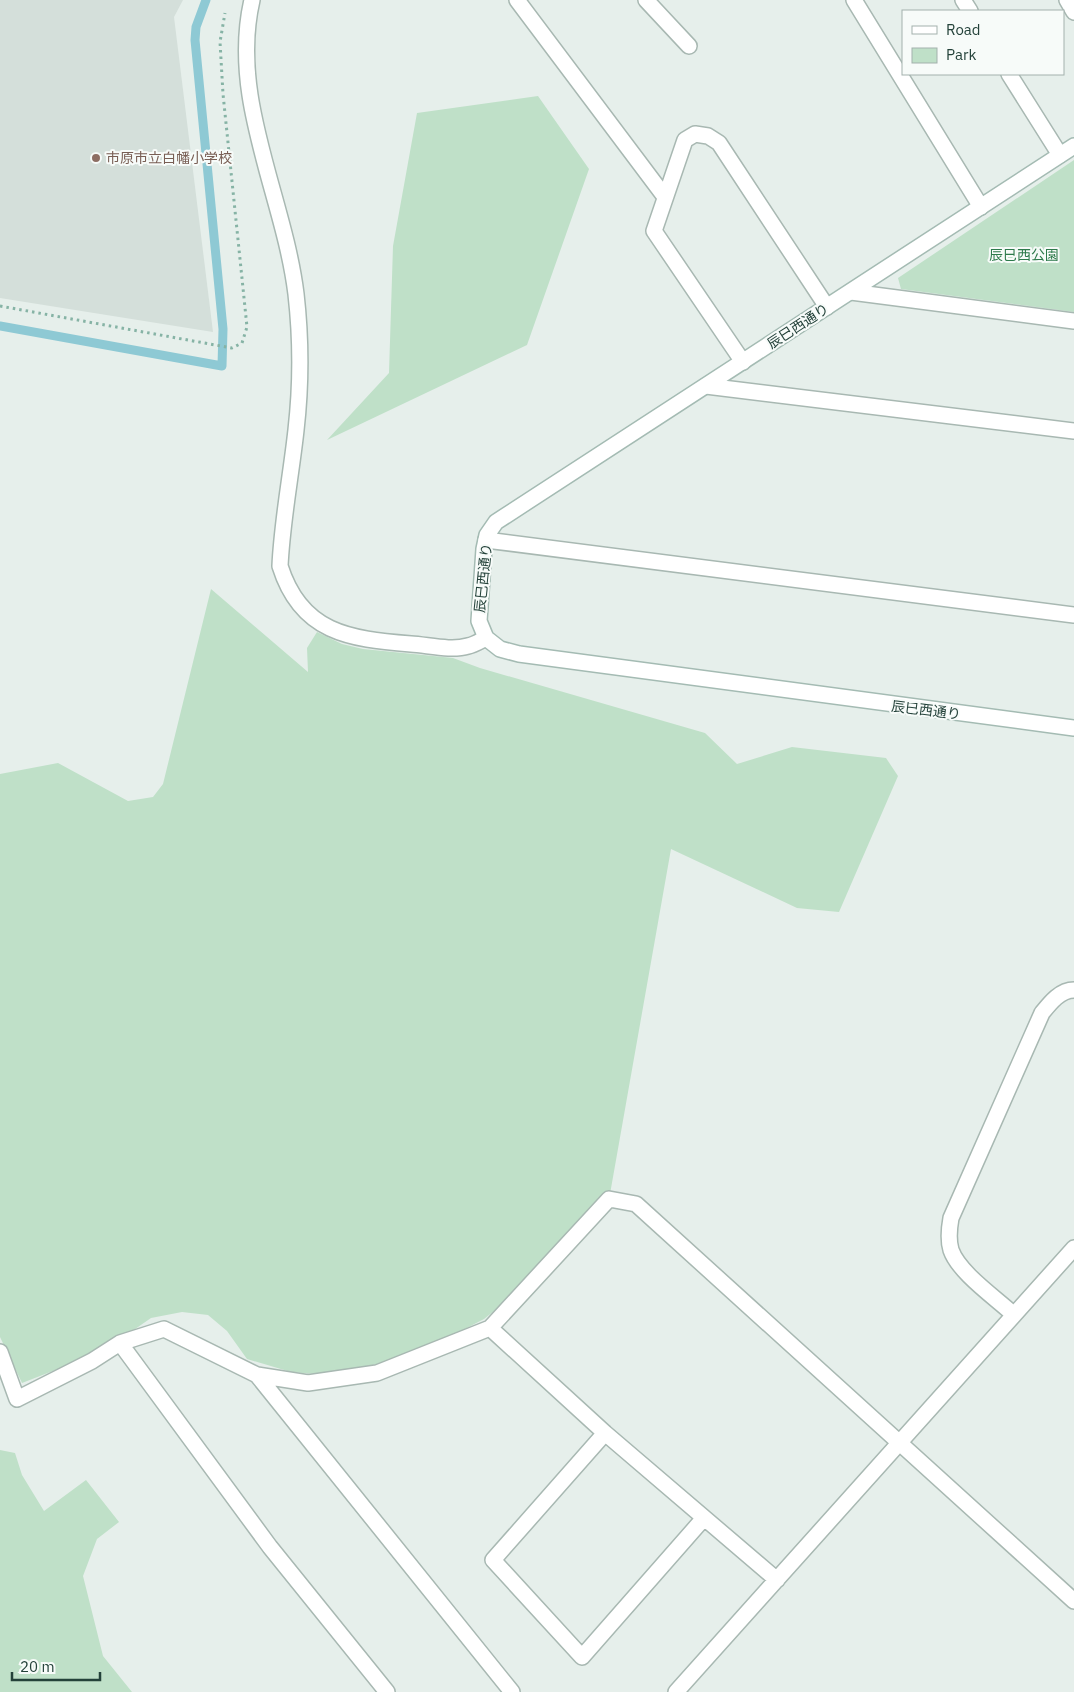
<svg xmlns="http://www.w3.org/2000/svg" width="1074" height="1692" viewBox="0 0 1074 1692" font-family="'IBM Plex Sans','Noto Sans JP',sans-serif">
<style>
.built{fill:#d4dfda}
.green{fill:#bfe0c8}
.lines{fill:none;stroke-linecap:round;stroke-linejoin:round}
.stream{stroke:#8ec9d4;stroke-width:9}
.street-casing{stroke:#a8b8b2;stroke-width:18}
.secondary-casing{stroke:#a4bbb3;stroke-width:18}
.path{stroke:#86b3a5;stroke-width:3;stroke-dasharray:2.5 4;stroke-linecap:butt}
.street{stroke:#fff;stroke-width:15}
.secondary{stroke:#fff;stroke-width:15}
.education-dot{fill:#8d6e63;stroke:#f7fbf9;stroke-width:2}
.labels{text-anchor:middle;dominant-baseline:central;stroke-width:4;stroke-linejoin:round;paint-order:stroke}
.education-label{font-size:14px;fill:#785e54;stroke:#f7fbf9;text-anchor:start}
.park-label{font-size:14px;fill:#2d7a4b;stroke:#f7fbf9}
.street-label{font-size:14px;fill:#24423a;stroke:#f7fbf9}
</style>
<rect width="100%" height="100%" fill="#e6efeb"/>
<!-- built -->
<path class="built" d="M0 0H183L174 17 213 332 0 298Z"/>
<!-- green -->
<path class="green" d="M538 96 589 169 527 345 327 440 389 373 393 246 417 113Z
M1074 160V312L901 289 898 278Z
M211 589 308 672 307 648 317 632 342 644 363 649 453 658 480 668 705 733 737 764 792 747 886 758 898 776 839 912 797 908 671 849 610 1194 519 1291 484 1319 413 1356 327 1375 291 1372 247 1359 227 1331 208 1315 182 1312 151 1318 125 1336 81 1360 22 1383 0 1337V774L58 763 128 801 153 797 163 784Z
M0 1450 15 1453 22 1475 44 1511 86 1480 119 1522 97 1539 83 1576 103 1656 132 1692H0Z"/>
<g class="lines">
<!-- stream -->
<path class="stream" d="M0 326 222 366 223 329 195 40 196 27 206 0"/>
<!-- street casing -->
<g class="street-casing">
<path id="street" d="M252 0C229 99 284 196 296 294 301 338 301 386 296 430 291 476 282 521 280 566 301 633 349 639 411 644 428 645 451 651 468 646 474 645 480 641 486 638
M517 0 665 197
M646 0 689 46
M854 0 981 207
M963 0 970 11
M1067 0 1074 12
M1009 74 1060 155
M851 292 1074 321
M743 362 654 231 685 140 695 134 708 136 719 143 827 307
M706 386 1074 431
M486 540 1074 615
M1014 1315C996 1298 959 1273 951 1250 948 1240 949 1229 951 1218L1042 1013C1050 1003 1060 990 1074 990
M490 1328 605 1433 777 1580
M120 1343 270 1547 387 1692
M0 1352 17 1399 92 1361 120 1343 164 1329 257 1375 308 1383 377 1373 490 1328 609 1199 636 1204 1074 1601
M257 1375 512 1692
M605 1433 493 1560 582 1657 704 1518
M676 1692 1074 1248"/>
</g>
<!-- secondary casing -->
<g class="secondary-casing">
<path id="secondary" d="M1074 146 496 522 487 535 484 549 479 621 486 638 500 649 519 654 1074 728"/>
</g>
<!-- path -->
<path class="path" d="M0 306 232 348 242 343 247 327 223 94 220 42 225 13"/>
<!-- street -->
<use href="#street" class="street"/>
<!-- secondary -->
<use href="#secondary" class="secondary"/>
</g>
<!-- markers -->
<circle class="education-dot" cx="96" cy="158" r="5"/>
<g class="labels">
<!-- education labels -->
<g class="education-label">
<text x="106" y="158">市原市立白幡小学校</text>
</g>
<!-- park labels -->
<g class="park-label">
<text x="1024" y="255">辰巳西公園</text>
</g>
<!-- street labels -->
<g class="street-label">
<text transform="translate(798 326) rotate(-33)">辰巳西通り</text>
<text transform="translate(483 578) rotate(-84)">辰巳西通り</text>
<text transform="translate(926 710) rotate(7)">辰巳西通り</text>
</g>
</g>
<!-- legend -->
<rect x="902" y="10" width="162" height="65" fill="#f7fbf9" stroke="#a3b1ad"/>
<rect x="912" y="26" width="25" height="8" fill="#ffffff" stroke="#a3b1ad"/>
<text x="946" y="35" font-size="15" fill="#24423a">Road</text>
<rect x="912" y="48" width="25" height="15" fill="#bfe0c8" stroke="#a3b1ad"/>
<text x="946" y="60" font-size="15" fill="#24423a">Park</text>
<!-- scale -->
<path d="M12 1672v8h88v-8" fill="none" stroke="#24423a" stroke-width="2.5"/>
<text x="20" y="1672" font-size="15" fill="#24423a" stroke="#f7fbf9" stroke-width="4" paint-order="stroke">20 m</text>
</svg>
